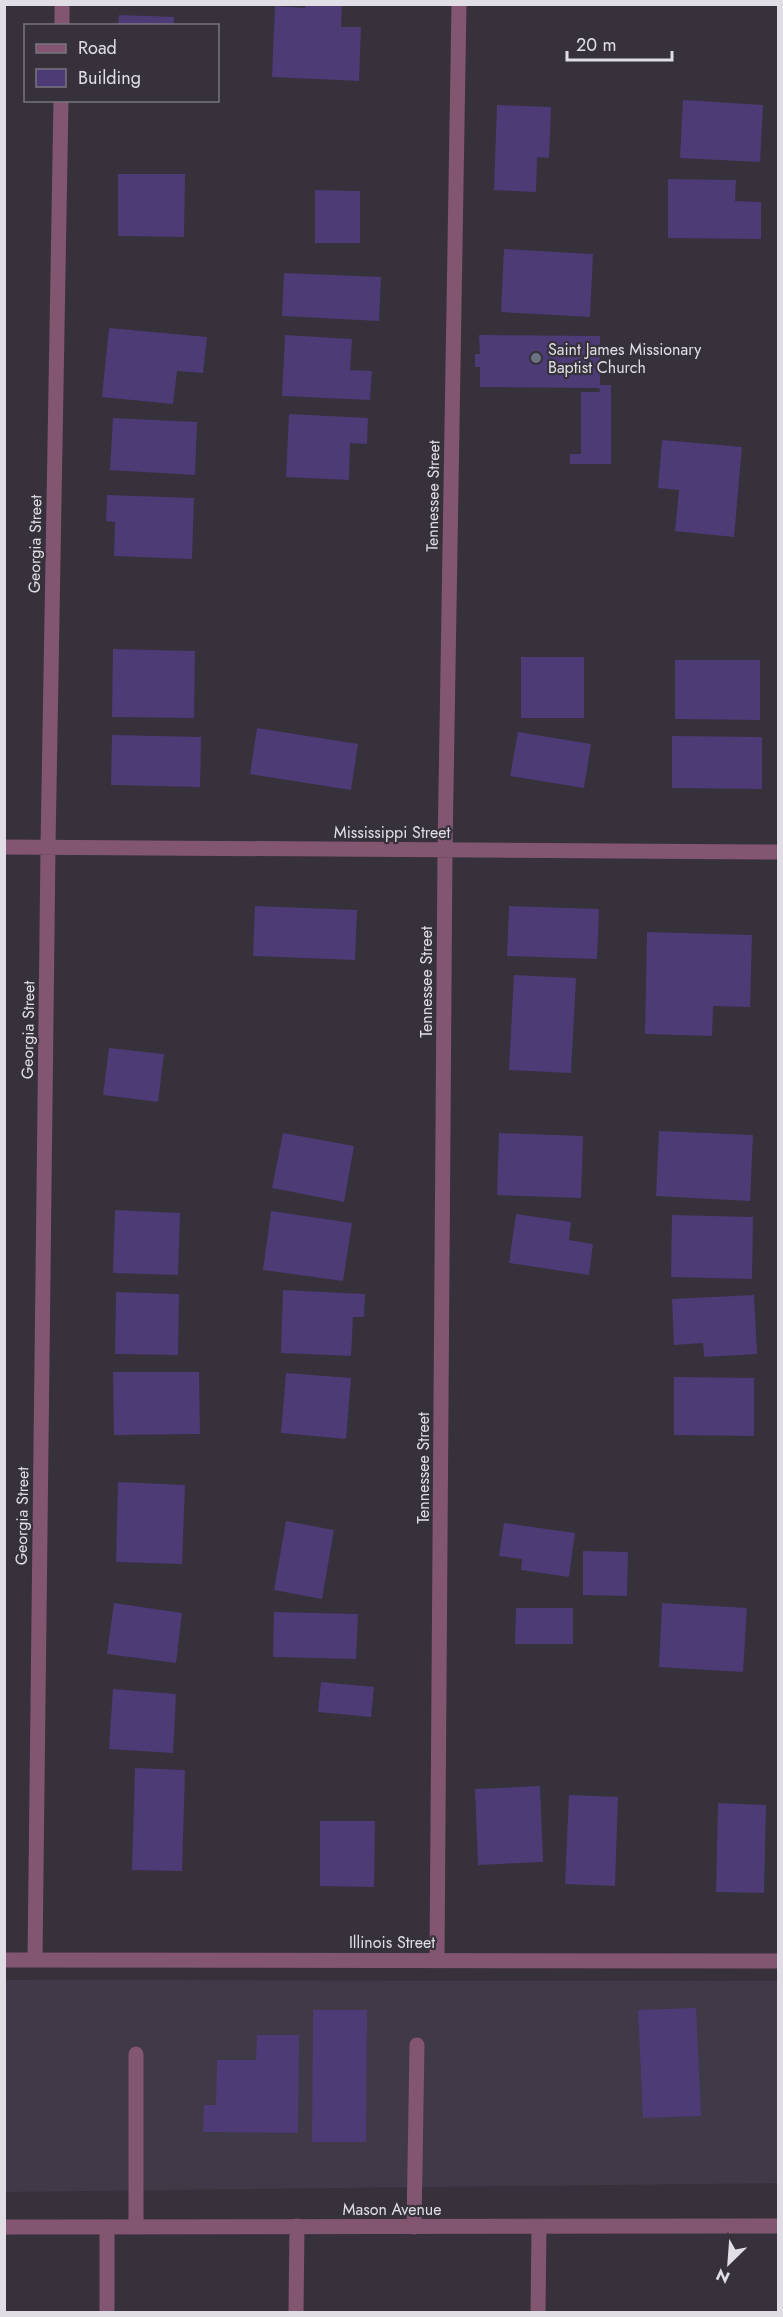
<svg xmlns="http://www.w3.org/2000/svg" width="783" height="2317" viewBox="0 0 783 2317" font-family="Jost,sans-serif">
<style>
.built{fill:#403948}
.building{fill:#4c3b75}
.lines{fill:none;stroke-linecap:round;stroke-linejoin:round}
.service{stroke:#825571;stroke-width:15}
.minor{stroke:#825571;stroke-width:15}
.tertiary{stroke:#825571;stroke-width:15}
.worship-dot{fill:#6b7280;stroke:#36313b;stroke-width:2}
.labels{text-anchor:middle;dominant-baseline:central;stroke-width:4.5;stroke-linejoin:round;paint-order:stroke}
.poi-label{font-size:16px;fill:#e0dee4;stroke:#36313b;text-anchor:start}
.street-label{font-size:16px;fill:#e0dee4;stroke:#36313b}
</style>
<rect width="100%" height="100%" fill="#36313b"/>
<!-- built -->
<path class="built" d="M4 1980 778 1981V2183L5 2192Z"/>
<!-- building -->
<path class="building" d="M305 4H342L341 27H361L359 81 272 77 275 6 305 8Z
M119 15 174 17V26H118Z
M683 100 763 105 760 162 680 158Z
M497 105 551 107 549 158 537 157 536 192 494 190Z
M118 174H185L184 237 118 236Z
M668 179 736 180 735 201 761 202V239L668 238Z
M315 190 360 191V243H315Z
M504 249 593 254 590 317 501 312Z
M284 273 381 277 379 321 282 316Z
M109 328 207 337 203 373 177 371 173 404 102 397Z
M285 335 352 339 350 370 372 371 370 400 282 396Z
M479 335 600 336V385H611V464H570V454H581V392H600L599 388 480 387V367H475V354H480Z
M289 414 368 418 367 444 350 443 349 480 286 477Z
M113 418 197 422 195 475 110 470Z
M662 440 742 447 734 537 675 531 679 490 658 488Z
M107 495 194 498 192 559 114 556 115 522 106 521Z
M113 649 195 651 194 718 112 717Z
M521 657H584V718H521Z
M675 660H760V720L675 719Z
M257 728 358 744 351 790 250 774Z
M518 732 591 744 584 788 510 776Z
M112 735 201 737 200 787 111 785Z
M672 736 762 737V789L672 788Z
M255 906 357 910 355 960 253 956Z
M509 906 599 909 597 959 507 956Z
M647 932 752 935 750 1007 713 1006 712 1036 645 1034Z
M514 975 576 978 571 1073 509 1070Z
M109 1048 164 1054 158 1102 103 1095Z
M659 1131 753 1135 750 1201 656 1196Z
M283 1133 354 1146 344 1202 272 1188Z
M499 1133 583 1136 581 1198 497 1195Z
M115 1210 180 1213 178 1275 113 1273Z
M271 1211 352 1223 343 1281 263 1270Z
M516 1214 571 1222 569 1240 593 1244 589 1275 509 1263Z
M672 1215 753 1217 752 1279 671 1277Z
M283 1290 365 1294 364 1317H353L351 1356 281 1353Z
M116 1292 179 1294 178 1355 115 1354Z
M754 1295 757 1354 704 1357 703 1343 674 1345 672 1299Z
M113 1372H199L200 1434 114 1435Z
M286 1373 351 1378 346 1439 281 1433Z
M674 1377 754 1378V1436L674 1435Z
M118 1482 185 1485 182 1564 116 1562Z
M286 1521 334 1530 322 1599 274 1590Z
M504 1523 575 1533 569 1577 521 1570 522 1559 499 1556Z
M583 1551 628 1552 627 1596 583 1595Z
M114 1603 182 1613 176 1663 107 1654Z
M662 1603 747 1608 743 1672 659 1667Z
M516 1608H573V1644H515Z
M274 1612 358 1614 356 1659 273 1657Z
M321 1682 374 1687 371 1717 318 1712Z
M113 1689 176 1694 173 1753 109 1749Z
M135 1768 185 1770 182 1871 132 1870Z
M540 1786 543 1862 478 1865 475 1789Z
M569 1795 618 1797 615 1886 565 1884Z
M718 1803 766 1805 764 1893 716 1892Z
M320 1821H375L374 1887 320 1886Z
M696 2008 701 2116 643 2118 638 2010Z
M313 2010H367L366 2142H312Z
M257 2035H299L298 2133 203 2132 204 2105H216L217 2060H256Z"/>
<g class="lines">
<!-- service -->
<path class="service" d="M136 2227V2054
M414 2227 417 2045
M107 2312V2227
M296 2312 297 2226
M538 2312 539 2227"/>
<!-- minor -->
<path class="minor" d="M62 26V4
M4 847 778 852
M4 1960 778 1961
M35 1960 48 847 61 100
M437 1960 445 850 459 4"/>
<!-- tertiary -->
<path class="tertiary" d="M4 2227 778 2226"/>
</g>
<!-- markers -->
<circle class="worship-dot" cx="536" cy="358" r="6"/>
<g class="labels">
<!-- poi labels -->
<g class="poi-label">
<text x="548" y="349">Saint James Missionary<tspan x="548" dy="18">Baptist Church</tspan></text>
</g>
<!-- street labels -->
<g class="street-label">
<text transform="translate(433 496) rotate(-89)">Tennessee Street</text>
<text transform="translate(35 544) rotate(-89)">Georgia Street</text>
<text x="392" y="832">Mississippi Street</text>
<text transform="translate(426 982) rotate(-90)">Tennessee Street</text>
<text transform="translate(28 1030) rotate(-89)">Georgia Street</text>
<text transform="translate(423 1468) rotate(-90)">Tennessee Street</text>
<text transform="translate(22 1516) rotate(-89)">Georgia Street</text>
<text x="392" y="1942">Illinois Street</text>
<text x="392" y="2209">Mason Avenue</text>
</g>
</g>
<!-- border -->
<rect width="783" height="2317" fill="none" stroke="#e0dee4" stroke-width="12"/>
<!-- legend -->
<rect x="24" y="24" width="195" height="78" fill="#36313b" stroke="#7a767f" stroke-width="1.5"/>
<rect x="36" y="44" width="30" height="9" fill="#825571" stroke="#7a767f" stroke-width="1.5"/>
<text x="78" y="54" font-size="18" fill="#e0dee4">Road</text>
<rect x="36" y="69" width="30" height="18" fill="#4c3b75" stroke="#7a767f" stroke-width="1.5"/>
<text x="78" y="84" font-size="18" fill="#e0dee4">Building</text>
<!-- north arrow -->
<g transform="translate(729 2263) rotate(205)" stroke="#36313b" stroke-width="4.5" paint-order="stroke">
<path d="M0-4.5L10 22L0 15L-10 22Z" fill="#e0dee4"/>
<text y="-9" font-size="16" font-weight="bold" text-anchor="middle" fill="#e0dee4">N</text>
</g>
<!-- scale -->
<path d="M567 51v9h105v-9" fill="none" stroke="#e0dee4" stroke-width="3"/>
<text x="576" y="51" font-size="18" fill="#e0dee4" stroke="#36313b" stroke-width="4.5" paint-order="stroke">20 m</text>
</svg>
